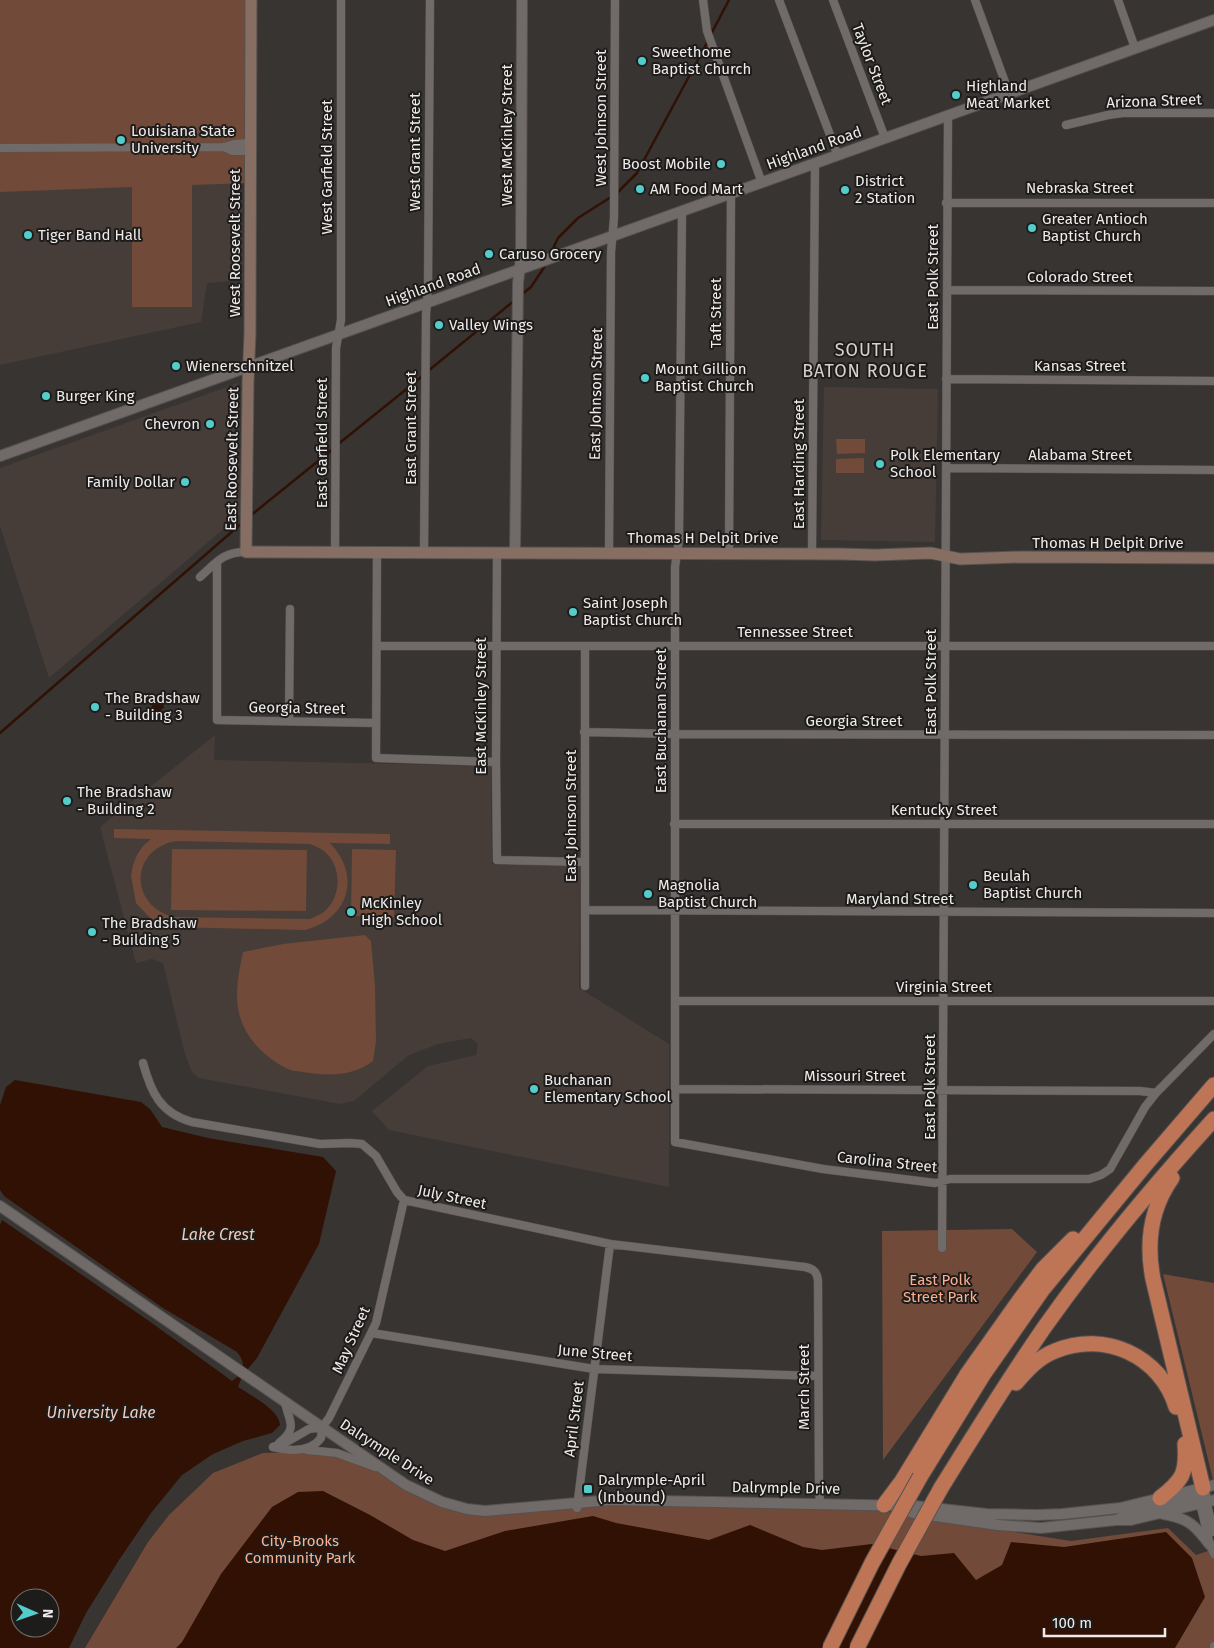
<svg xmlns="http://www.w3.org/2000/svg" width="1214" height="1648" viewBox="0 0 1214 1648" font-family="'Fira Sans',sans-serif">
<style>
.built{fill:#463d38}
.green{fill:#714a39;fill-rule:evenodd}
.water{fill:#301103;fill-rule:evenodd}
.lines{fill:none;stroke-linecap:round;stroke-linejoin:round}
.stream{stroke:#301103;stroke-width:2.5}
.minor-casing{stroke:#555150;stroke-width:9}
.tertiary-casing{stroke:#555150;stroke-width:12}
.secondary-casing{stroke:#555150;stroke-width:13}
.motorway-casing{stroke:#555150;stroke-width:17}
.minor{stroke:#706b69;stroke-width:8}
.tertiary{stroke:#706b69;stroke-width:10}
.secondary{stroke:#876e63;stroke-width:11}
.motorway{stroke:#be7555;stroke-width:15}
.motorway-bridge-casing{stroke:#555150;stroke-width:17;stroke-linecap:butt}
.motorway-bridge{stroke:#be7555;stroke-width:15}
.poi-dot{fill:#53cdcb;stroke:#1e1c1b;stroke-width:2}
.labels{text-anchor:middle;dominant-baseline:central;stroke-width:4;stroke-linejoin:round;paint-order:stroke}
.poi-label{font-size:15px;fill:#eeebea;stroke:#1e1c1b;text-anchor:start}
.street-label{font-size:15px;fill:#eeebea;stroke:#1e1c1b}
.park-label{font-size:15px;fill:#fcb08f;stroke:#1e1c1b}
.water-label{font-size:16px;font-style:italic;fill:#f3cbbb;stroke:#1e1c1b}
.quarter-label{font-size:18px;letter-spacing:1px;fill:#d6d0ce;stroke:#1e1c1b}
</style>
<rect width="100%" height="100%" fill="#383432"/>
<!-- built -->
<path class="built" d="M0 0H240L243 280 207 283 201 322 0 365Z
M238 383 240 515 49 678 0 526V468Z
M824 387 938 389 935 542 821 540Z
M215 735 214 760 491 766 492 864 580 866 579 988 669 1044V1187L389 1130 372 1111 428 1066 476 1055 478 1044 471 1038 438 1044 409 1055 354 1101 340 1104 198 1078 191 1070 185 1054 163 963 152 959 136 963 100 827Z"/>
<!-- green -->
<path class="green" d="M0 0H251L250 183 192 185V307H132V187L0 192Z
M836 439H865V453L837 454Z
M864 458V473H836V459Z
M114 829 390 834V844L330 843C361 875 350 918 305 930L172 927 151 919 136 903 131 876 133 865 137 855 143 846 151 839 114 838ZM176 841 310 844C315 846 320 848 324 851 341 865 342 893 327 909 323 914 316 916 310 919L173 917C128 904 131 849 176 841Z
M172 849 307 850 306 911 171 910Z
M352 849 396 850 394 917 351 916Z
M365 935 371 941 375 986 376 1041 373 1061C352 1077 327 1076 303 1072 298 1071 292 1071 288 1069 271 1061 252 1045 244 1027 232 1003 238 977 243 952L283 944Z
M1012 1229 1037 1252 883 1460 882 1231Z
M1163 1274 1214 1283V1484Z
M324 1451 383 1469 467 1509 578 1502 838 1504 1071 1541 1168 1528 1196 1555 1214 1549V1648H85L148 1542 169 1515 213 1473 263 1453Z"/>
<!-- water -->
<path class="water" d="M158 697 159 700H162L164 708 161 709V713L155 714 151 704V698Z
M15 1080 141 1102 150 1109 162 1127 208 1138 323 1157 336 1171 319 1244 257 1358C250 1366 241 1376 238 1387 250 1395 280 1410 280 1425L272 1433 243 1441 213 1454 182 1475 151 1513 119 1560 86 1613 69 1648H0V1225L2 1220 149 1321 232 1381C244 1373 247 1364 237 1352L163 1308 4 1196 0 1190V1105L6 1087ZM20 1598H50V1628H20Z
M323 1491 370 1515 413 1540 445 1551 505 1531 593 1516 616 1523 709 1540 750 1525 803 1547 822 1550 872 1544 921 1556 954 1553 976 1580 1002 1565 1011 1542 1064 1547 1166 1532 1192 1558 1205 1597 1175 1648H176L182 1642 221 1574 272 1507 298 1492Z"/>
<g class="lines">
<!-- stream -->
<path class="stream" d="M710 36 729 0
M616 194 637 173 708 41
M550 255 558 238 578 218 611 197
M521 295 531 287 547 263
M428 371 515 300
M337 445 424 375
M250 516 333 449
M0 733 242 523"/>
<!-- minor casing -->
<g class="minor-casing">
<path id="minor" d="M703 0 707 31 762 183
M779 0 838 156
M833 0 885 138
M975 0 1009 93
M1118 0 1135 48
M1066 125 1108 115 1123 113H1214
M224 147 232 151H250
M0 148 224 147 234 144 250 143
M946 203H1214
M682 211 679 539 675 567V1142L823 1169 935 1183 950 1179H1089L1101 1175 1110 1169 1145 1107 1156 1093 1214 1034
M947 290 1214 291
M946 379 1214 381
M946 468 1214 470
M335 552 336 348 341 320V0
M377 552 376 758 496 762
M424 552 426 315 428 289 430 0
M497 553 496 762 497 860 584 862
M609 553 611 252 614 218 615 0
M729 553 731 193
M812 553 815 164
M217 562V720L376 723
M200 577C217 562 223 552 246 552
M377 646H1214
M585 646V986
M289 721 290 609
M584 732 675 734 1214 735
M674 824H1214
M585 910 1214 913
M675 1001H1214
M143 1063C151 1092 160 1113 192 1122L320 1144 350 1143 362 1144 376 1156 397 1192 404 1200 610 1244 805 1267C814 1269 817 1272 818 1281L819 1488 820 1504
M675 1089 1140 1091 1156 1093
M942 1248 948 115
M372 1333 594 1369 818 1376
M279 1443C300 1427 287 1419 285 1401
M273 1447C289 1451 310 1453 321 1438L322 1427 329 1418 376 1323 404 1200
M273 1447 290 1440 309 1429 322 1427
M307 1450 337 1453 375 1467
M1205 1497 1214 1532
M1199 1499 1210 1545 1214 1554
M577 1508 610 1244
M1214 1648V1646"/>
</g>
<!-- tertiary casing -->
<g class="tertiary-casing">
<path id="tertiary" d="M0 456 1214 20
M515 552 518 283 521 257 522 0
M0 1206 406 1485 442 1502 467 1509 485 1511 611 1500 915 1506 987 1514 1037 1515 1062 1514 1120 1508 1214 1485
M900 1509 914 1513 998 1525 1041 1528 1116 1520H1131L1214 1500
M1163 1514C1188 1518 1195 1525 1210 1545
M1117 1520 1129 1513 1205 1495"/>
</g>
<!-- secondary casing -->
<g class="secondary-casing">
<path id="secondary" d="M251 0 250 333 248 382 246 552 841 554 875 555 931 553 960 559 1021 557 1214 558"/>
</g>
<!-- motorway casing -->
<g class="motorway-casing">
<path id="motorway" d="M1172 1178C1150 1209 1146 1243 1153 1279L1203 1488
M1016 1383C1027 1370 1039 1357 1055 1351 1104 1330 1161 1356 1176 1407
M920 1477 983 1375 1043 1289 1146 1164 1214 1085
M941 1488C975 1433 1009 1378 1046 1325 1097 1253 1154 1185 1214 1119
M1160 1498C1183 1480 1187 1473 1185 1444
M884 1505 902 1481 968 1373 1019 1301 1043 1269 1073 1239"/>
</g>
<!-- minor -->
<use href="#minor" class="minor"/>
<!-- tertiary -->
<use href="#tertiary" class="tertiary"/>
<!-- secondary -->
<use href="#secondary" class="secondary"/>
<!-- motorway -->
<use href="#motorway" class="motorway"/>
<!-- motorway-bridge casing -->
<g class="motorway-bridge-casing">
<path id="motorway-bridge" d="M830 1648 872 1563 920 1477
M857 1648 899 1564 941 1488"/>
</g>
<!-- motorway-bridge -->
<use href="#motorway-bridge" class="motorway-bridge"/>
</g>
<!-- markers -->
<g class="poi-dot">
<circle cx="642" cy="61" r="5"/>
<circle cx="956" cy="95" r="5"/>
<circle cx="121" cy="140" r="5"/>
<circle cx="721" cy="164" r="5"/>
<circle cx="640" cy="189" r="5"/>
<circle cx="845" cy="190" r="5"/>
<circle cx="1032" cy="228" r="5"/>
<circle cx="28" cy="235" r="5"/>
<circle cx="489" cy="254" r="5"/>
<circle cx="439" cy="325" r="5"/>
<circle cx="176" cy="366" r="5"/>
<circle cx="645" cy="378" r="5"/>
<circle cx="46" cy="396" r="5"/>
<circle cx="210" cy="424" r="5"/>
<circle cx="880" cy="464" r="5"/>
<circle cx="185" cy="482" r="5"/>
<circle cx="573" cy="612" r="5"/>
<circle cx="95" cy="707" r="5"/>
<circle cx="67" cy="801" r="5"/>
<circle cx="973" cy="885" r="5"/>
<circle cx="648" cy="894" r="5"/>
<circle cx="351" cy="912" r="5"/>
<circle cx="92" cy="932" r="5"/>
<circle cx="534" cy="1089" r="5"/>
<rect x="583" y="1484" width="10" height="10" rx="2.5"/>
</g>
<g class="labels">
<!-- poi labels -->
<g class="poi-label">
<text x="652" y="52">Sweethome<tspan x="652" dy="17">Baptist Church</tspan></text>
<text x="966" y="86">Highland<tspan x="966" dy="17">Meat Market</tspan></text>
<text x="131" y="131">Louisiana State<tspan x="131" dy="17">University</tspan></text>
<text x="711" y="164" text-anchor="end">Boost Mobile</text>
<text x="855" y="181">District<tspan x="855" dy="17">2 Station</tspan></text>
<text x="650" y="189">AM Food Mart</text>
<text x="1042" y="219">Greater Antioch<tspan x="1042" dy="17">Baptist Church</tspan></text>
<text x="38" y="235">Tiger Band Hall</text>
<text x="499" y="254">Caruso Grocery</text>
<text x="449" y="325">Valley Wings</text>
<text x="186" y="366">Wienerschnitzel</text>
<text x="655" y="369">Mount Gillion<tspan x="655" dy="17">Baptist Church</tspan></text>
<text x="56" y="396">Burger King</text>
<text x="200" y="424" text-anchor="end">Chevron</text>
<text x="890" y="455">Polk Elementary<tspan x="890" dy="17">School</tspan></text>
<text x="175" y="482" text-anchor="end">Family Dollar</text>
<text x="583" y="603">Saint Joseph<tspan x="583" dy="17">Baptist Church</tspan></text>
<text x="105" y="698">The Bradshaw<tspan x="105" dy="17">- Building 3</tspan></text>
<text x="77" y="792">The Bradshaw<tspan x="77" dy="17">- Building 2</tspan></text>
<text x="983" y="876">Beulah<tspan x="983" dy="17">Baptist Church</tspan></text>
<text x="658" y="885">Magnolia<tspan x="658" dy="17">Baptist Church</tspan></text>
<text x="361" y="903">McKinley<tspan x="361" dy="17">High School</tspan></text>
<text x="102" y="923">The Bradshaw<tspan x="102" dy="17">- Building 5</tspan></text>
<text x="544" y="1080">Buchanan<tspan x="544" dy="17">Elementary School</tspan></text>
<text x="598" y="1480">Dalrymple-April<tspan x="598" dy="17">(Inbound)</tspan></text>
</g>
<!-- street labels -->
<g class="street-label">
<text transform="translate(872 64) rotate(69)">Taylor Street</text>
<text transform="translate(1154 101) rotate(-2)">Arizona Street</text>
<text transform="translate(601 118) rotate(-90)">West Johnson Street</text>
<text transform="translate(507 135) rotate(-90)">West McKinley Street</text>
<text transform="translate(814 148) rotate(-20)">Highland Road</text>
<text transform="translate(415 152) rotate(-90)">West Grant Street</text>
<text transform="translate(327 167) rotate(-90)">West Garfield Street</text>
<text x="1080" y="188">Nebraska Street</text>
<text transform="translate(235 243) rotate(-90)">West Roosevelt Street</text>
<text transform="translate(933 277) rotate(-90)">East Polk Street</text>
<text x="1080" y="277">Colorado Street</text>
<text transform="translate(433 285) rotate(-20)">Highland Road</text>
<text transform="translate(716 313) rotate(-90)">Taft Street</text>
<text x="1080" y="366">Kansas Street</text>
<text transform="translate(596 394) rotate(-89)">East Johnson Street</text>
<text transform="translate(411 428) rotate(-90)">East Grant Street</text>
<text transform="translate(322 443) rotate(-90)">East Garfield Street</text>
<text x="1080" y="455">Alabama Street</text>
<text transform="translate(232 459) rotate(-89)">East Roosevelt Street</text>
<text transform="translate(799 464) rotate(-90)">East Harding Street</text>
<text x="703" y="538">Thomas H Delpit Drive</text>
<text x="1108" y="543">Thomas H Delpit Drive</text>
<text x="795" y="632">Tennessee Street</text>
<text transform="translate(931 682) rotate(-90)">East Polk Street</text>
<text transform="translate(481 706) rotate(-90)">East McKinley Street</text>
<text transform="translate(297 708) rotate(1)">Georgia Street</text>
<text transform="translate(661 721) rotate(-90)">East Buchanan Street</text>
<text x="854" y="721">Georgia Street</text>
<text x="944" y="810">Kentucky Street</text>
<text transform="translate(571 816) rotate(-90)">East Johnson Street</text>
<text x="900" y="899">Maryland Street</text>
<text x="944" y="987">Virginia Street</text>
<text x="855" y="1076">Missouri Street</text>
<text transform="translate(930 1087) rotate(-90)">East Polk Street</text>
<text transform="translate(887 1162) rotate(6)">Carolina Street</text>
<text transform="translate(452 1197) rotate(12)">July Street</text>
<text transform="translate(351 1340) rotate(-66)">May Street</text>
<text transform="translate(595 1353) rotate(5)">June Street</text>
<text transform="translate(804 1387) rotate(-90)">March Street</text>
<text transform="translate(574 1419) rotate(-83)">April Street</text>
<text transform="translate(387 1452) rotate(33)">Dalrymple Drive</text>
<text transform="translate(786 1488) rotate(1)">Dalrymple Drive</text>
</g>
<!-- park labels -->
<g class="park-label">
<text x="940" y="1280">East Polk<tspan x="940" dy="17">Street Park</tspan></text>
<text x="300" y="1541">City-Brooks<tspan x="300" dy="17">Community Park</tspan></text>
</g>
<!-- water labels -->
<g class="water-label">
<text x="218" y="1234">Lake Crest</text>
<text x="101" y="1412">University Lake</text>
</g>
<!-- quarter labels -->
<g class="quarter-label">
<text x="865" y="350">SOUTH<tspan x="865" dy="21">BATON ROUGE</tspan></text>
</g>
</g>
<!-- north arrow -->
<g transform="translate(35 1613) rotate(92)"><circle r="24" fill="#1e1c1b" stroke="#716f6e"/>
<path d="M0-4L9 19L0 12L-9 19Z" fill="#53cdcb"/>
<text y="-8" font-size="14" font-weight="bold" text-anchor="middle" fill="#eeebea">N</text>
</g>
<!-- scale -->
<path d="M1044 1628v8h121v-8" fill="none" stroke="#eeebea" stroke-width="2.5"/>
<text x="1052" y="1628" font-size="15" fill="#eeebea" stroke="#1e1c1b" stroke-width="4" paint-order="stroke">100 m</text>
</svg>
